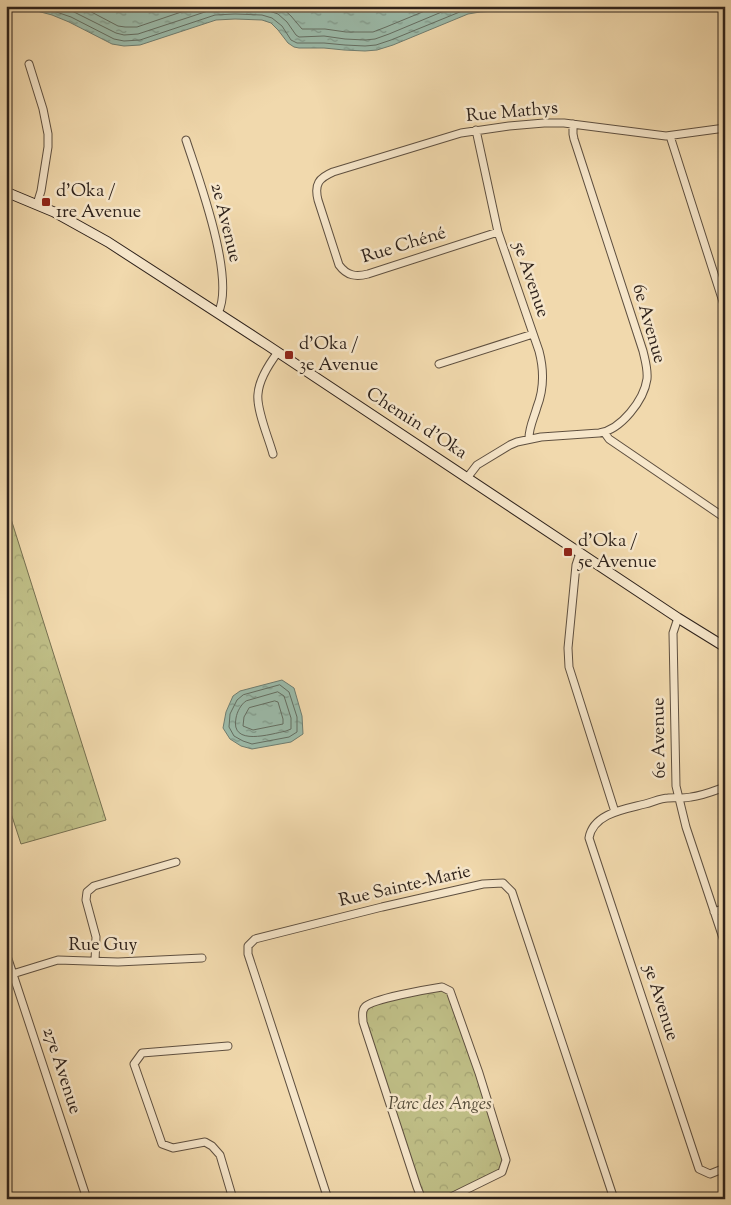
<svg xmlns="http://www.w3.org/2000/svg" width="731" height="1205" viewBox="0 0 731 1205" font-family="'Sorts Mill Goudy',serif">
<style>
.forest{fill:url(#forest-crowns);stroke:#767050}
.water{fill:url(#water-ripples);stroke:#6f7d70}
.lines{fill:none;stroke-linecap:round;stroke-linejoin:round}
.shore{stroke:#646e62;stroke-width:1}
.minor-casing{stroke:#5f5040;stroke-width:9}
.secondary-casing{stroke:#2e221b;stroke-width:11}
.minor{stroke:#f6e6ca;stroke-width:7}
.secondary{stroke:#f6e6ca;stroke-width:9}
.poi-dot{fill:#8f2418;stroke:#f6e6ca;stroke-width:2}
.labels{text-anchor:middle;dominant-baseline:central;stroke-width:5;stroke-linejoin:round;paint-order:stroke}
.street-label{font-size:18px;fill:#2e221b;stroke:#f6e6ca}
.poi-label{font-size:18px;fill:#2e221b;stroke:#f6e6ca;text-anchor:start}
.park-label{font-size:18px;font-style:italic;fill:#524936;stroke:#f6e6ca}
</style>
<defs>
<pattern id="forest-crowns" width="20" height="18" patternUnits="userSpaceOnUse" patternTransform="scale(1.25)"><rect width="20" height="18" fill="#bfbe86"/><path d="M2 6a3 3 0 1 1 6 0M12 15a3 3 0 1 1 6 0" fill="none" stroke="#a4a373"/></pattern>
<pattern id="water-ripples" width="26" height="14" patternUnits="userSpaceOnUse" patternTransform="scale(1.25)"><rect width="26" height="14" fill="#9bbaa9"/><path d="M2 4q2-2 4 0t4 0M15 11q2-2 4 0t4 0" fill="none" stroke="#7f9789"/></pattern>
</defs>
<rect width="100%" height="100%" fill="#f1d9ad"/>
<filter id="stains"><feTurbulence type="fractalNoise" baseFrequency=".004" numOctaves="4"/><feColorMatrix values="0 0 0 0 .2 0 0 0 0 .09 0 0 0 0 .02 0 0 0 .5 -.17"/></filter>
<radialGradient id="worn" r=".72"><stop offset=".6" stop-color="#630" stop-opacity="0"/><stop offset="1" stop-color="#630" stop-opacity=".3"/></radialGradient>
<!-- forest -->
<path class="forest" d="M6 503 106 820 21 844 6 798Z
M442 987 450 991 506 1160 502 1172 447 1199H425L421 1197 363 1022 366 1005Z"/>
<!-- water -->
<path class="water" d="M16 6H660L605 11H566L545 8 480 12 468 14 393 45 377 50 365 51 344 50 324 48H299L294 47 288 43 278 30 271 23 262 20 235 19 216 20 140 45 124 46 112 44 69 22 52 15 37 11H27Z
M282 680 294 688 302 716 303 734 291 742 252 749 241 746 230 739 223 728 226 712 233 696 240 691Z"/>
<g class="lines">
<!-- shore -->
<path class="shore" d="M39 6 71 17 114 39 124 41 140 40 215 15 235 14 262 15 272 18 282 26 291 40 297 43H324L345 45 365 46 376 45 391 40 467 9 488 6
M61 6 74 12 116 33 124 35 138 34 214 9 235 8 263 9 278 14 287 22 296 35 299 37 324 36 345 39 365 40 375 39 389 34 456 6
M80 6 118 26 125 27H137L199 6
M280 6 291 16 302 29H325L346 32H373L386 27 437 6
M280 685 289 692 297 717V732L289 737 252 744 243 741 234 736 229 727 230 714 237 700 243 695Z
M278 692 284 696 291 718V729L286 731C271 734 230 747 236 718 237 712 241 704 246 701Z
M275 701 278 702 283 719V724L253 730 243 726 244 717 249 708Z"/>
<!-- minor casing -->
<g class="minor-casing">
<path id="minor" d="M29 64 43 109 48 134V147L41 191 37 204
M476 130 498 232 539 351C544 370 544 389 537 407 534 418 529 427 529 438
M670 136 725 308
M186 140C198 177 236 279 218 313
M498 232 368 274C356 277 347 276 339 265L318 200C314 184 319 178 333 172L461 133 509 126 544 123H564L666 136 725 128
M439 364 533 334
M604 432 609 439 725 518
M273 454C269 439 256 409 258 394 259 379 269 364 278 352
M467 478 477 465 510 445 517 442 541 437 599 433C621 430 644 400 647 379 648 369 645 360 643 351L574 139 573 134V124
M580 553 576 565 568 648 569 667 615 812
M678 618 673 633 676 786 686 827 725 944
M725 787C714 791 702 796 691 797 683 799 676 797 668 798 661 798 653 802 645 804 626 809 593 813 589 838L699 1169 710 1174 725 1168
M714 912 725 908
M6 953 87 1199
M95 961 96 937 86 900 87 892 94 886 176 862
M6 976 58 960 118 962 202 958
M228 1046 142 1053 134 1064 162 1144 173 1148 205 1142 212 1146 220 1155 233 1199
M328 1199 248 954V946L255 939 382 907 483 884 503 883 512 892 614 1199
M425 1199 421 1197 417 1187 363 1022C363 1017 361 1011 365 1007 371 999 429 989 442 987L450 991 479 1073 506 1160 502 1172 447 1199"/>
</g>
<!-- secondary casing -->
<g class="secondary-casing">
<path id="secondary" d="M6 192 54 212 108 242 267 345 678 618 725 647"/>
</g>
<!-- minor -->
<use href="#minor" class="minor"/>
<!-- secondary -->
<use href="#secondary" class="secondary"/>
</g>
<!-- markers -->
<g class="poi-dot">
<rect x="41" y="197" width="10" height="10" rx="2.5"/>
<rect x="284" y="350" width="10" height="10" rx="2.5"/>
<rect x="563" y="547" width="10" height="10" rx="2.5"/>
</g>
<g class="labels">
<!-- street labels -->
<g class="street-label">
<text transform="translate(512 113) rotate(-5)">Rue Mathys</text>
<text transform="translate(225 223) rotate(76)">2e Avenue</text>
<text transform="translate(404 246) rotate(-17)">Rue Chéné</text>
<text transform="translate(530 280) rotate(71)">5e Avenue</text>
<text transform="translate(648 324) rotate(74)">6e Avenue</text>
<text transform="translate(416 424) rotate(33)">Chemin d'Oka</text>
<text transform="translate(660 738) rotate(-91)">6e Avenue</text>
<text transform="translate(405 887) rotate(-13)">Rue Sainte-Marie</text>
<text x="103" y="946">Rue Guy</text>
<text transform="translate(660 1003) rotate(72)">5e Avenue</text>
<text transform="translate(61 1071) rotate(72)">27e Avenue</text>
</g>
<!-- poi labels -->
<g class="poi-label">
<text x="56" y="192">d'Oka /<tspan x="56" dy="21">1re Avenue</tspan></text>
<text x="299" y="345">d'Oka /<tspan x="299" dy="21">3e Avenue</tspan></text>
<text x="578" y="542">d'Oka /<tspan x="578" dy="21">5e Avenue</tspan></text>
</g>
<!-- park labels -->
<g class="park-label">
<text x="440" y="1105">Parc des Anges</text>
</g>
</g>
<!-- margin -->
<rect width="731" height="1205" fill="none" stroke="#f1d9ad" stroke-width="25"/>
<rect x="8" y="8" width="716" height="1190" fill="none" stroke="#2e221b" stroke-width="2.5"/>
<rect x="12" y="12" width="706" height="1180" fill="none" stroke="#2e221b"/>
<rect width="100%" height="100%" filter="url(#stains)"/>
<rect width="100%" height="100%" fill="url(#worn)"/>
</svg>
